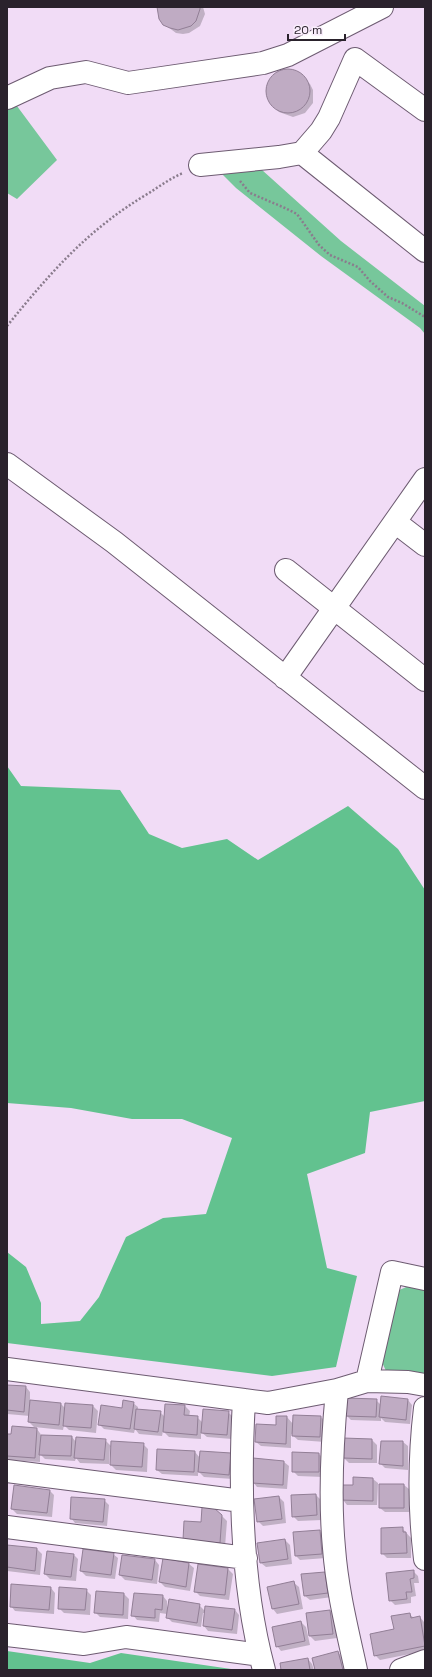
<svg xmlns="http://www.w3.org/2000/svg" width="432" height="1677" viewBox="0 0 432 1677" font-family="'Space Grotesk',sans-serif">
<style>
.green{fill:#77c79b}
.forest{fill:#62c28f}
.shadow{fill:#0003}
.building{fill:#bfabc3;stroke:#927f96}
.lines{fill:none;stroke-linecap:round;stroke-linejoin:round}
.minor-casing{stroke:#6d5b71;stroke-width:24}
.path{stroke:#8a7c8d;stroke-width:2.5;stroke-dasharray:2 2;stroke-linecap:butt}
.minor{stroke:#fff;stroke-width:22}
</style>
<rect width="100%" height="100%" fill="#f1dcf6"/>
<!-- green -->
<path class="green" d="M14 102 57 160 17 199 7 193V104Z
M262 170 341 241 425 306V334L420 328 321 256 236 188 220 172Z
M411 1285 425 1288V1376L386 1371 381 1360 397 1291Z"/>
<!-- forest -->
<path class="forest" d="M7 766 21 786 120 790 149 834 182 848 227 839 258 860 348 806 398 849 425 890V1101L370 1112 365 1153 307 1174 327 1268 357 1276 336 1367 272 1376 7 1343V1252L26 1267 41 1303V1324L80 1321 99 1297 126 1237 163 1218 206 1214 232 1138 182 1119H132L71 1108 7 1103Z
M7 1651 90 1663 121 1653 238 1670H7Z"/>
<!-- shadow -->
<path class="shadow" d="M158 7H203L205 14 200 26 189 33 183 34 176 33 164 24 160 18Z
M281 71H295L310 84 313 90V103L305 113 293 117 279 112 270 101 267 94 268 86 270 80 275 74Z
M7 1386 26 1387 30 1392V1401L61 1404 66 1409V1404L93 1406 98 1411 96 1433 69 1430 64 1425 63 1430 34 1427 29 1422 30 1416 7 1414Z
M376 1400 381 1405 408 1400 412 1405 410 1424 385 1422 381 1418V1421L351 1420 346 1415Z
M133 1403 138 1407V1410L160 1412 165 1417 185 1406 190 1411 189 1417H197L203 1423 228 1412 233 1417 232 1439 207 1437 201 1432V1439L169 1437 163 1431 162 1436 139 1434 135 1429 134 1433 104 1429 99 1424Z
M287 1417 293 1424 321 1417 326 1422 325 1442 298 1440 291 1434V1448L261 1446 256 1442Z
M13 1427 37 1429 42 1436 72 1437 76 1442 105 1440 112 1447 143 1444 148 1449 147 1472 116 1470 111 1465 112 1448 110 1447 109 1464 80 1463 76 1458 75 1461 45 1459 40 1454V1462L7 1460V1435H12Z
M344 1439 372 1440 377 1445V1463H349L344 1458Z
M403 1442 408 1446V1470L385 1468 380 1463Z
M195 1452 200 1458 230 1454 235 1459 233 1479 204 1477 198 1471V1476L162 1474 157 1470Z
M319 1454 324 1459 323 1477 298 1476 293 1471Z
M284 1462 289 1466 287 1489 257 1487 253 1482Z
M354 1478 373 1479 378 1483 377 1505H347L343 1500 353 1486Z
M404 1485 409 1489V1512H385L380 1508Z
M50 1491 54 1495 52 1517 17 1514 12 1509Z
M316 1495 321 1500 322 1520 298 1521 293 1516Z
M279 1497 284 1502 286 1523 263 1526 258 1521Z
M104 1500 109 1505 107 1526 75 1523 71 1518Z
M222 1516 227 1521 225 1547 189 1545 202 1523Z
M402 1528 411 1538V1558H387L382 1553Z
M319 1531 324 1536 326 1558 300 1560 296 1556Z
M285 1540 290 1545 292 1564 266 1567 261 1563Z
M7 1546 37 1549 42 1554 40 1575 7 1571Z
M73 1554 78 1559 76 1581 50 1579 45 1574Z
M113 1554 118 1558 115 1579 86 1576 81 1571Z
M164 1559 189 1564 194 1568 190 1591 165 1587 160 1582Z
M155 1560 159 1565 157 1584 125 1580 120 1575Z
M199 1565 228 1569 233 1574 229 1600 200 1596 195 1591Z
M413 1571 418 1576 419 1583H414L416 1596 411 1597V1603L395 1605 390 1600Z
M324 1573 329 1578 332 1597 310 1600 305 1596Z
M294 1583 299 1587 303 1609 277 1614 273 1609 268 1587Z
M51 1588 55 1593 54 1614 15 1611 11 1606Z
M86 1590 91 1595 90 1615 64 1613 59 1608Z
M96 1592 124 1594 129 1599 128 1619 100 1617 95 1612Z
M163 1596 167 1601V1607L199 1605 205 1611 235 1610 239 1615 237 1634 208 1631 204 1626 205 1613H203L201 1627 172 1622 167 1617V1614L160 1613 159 1622 137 1620 133 1615Z
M330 1611 334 1616 337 1638 315 1641 310 1636 307 1614Z
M409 1614 414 1618 420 1617 424 1622 425 1651 380 1660 375 1655Z
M301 1622 306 1627 310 1645 281 1651 277 1646Z
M338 1652 342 1657 346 1670H316Z
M308 1659 312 1664 314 1670H282Z"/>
<!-- building -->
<path class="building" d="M157 7H200V9L196 21 191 26 178 30 170 28 163 25 159 19Z
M266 91a22 22 0 1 1 44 0a22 22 0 1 1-44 0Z
M7 1385 26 1386 24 1412 7 1410Z
M381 1396 408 1399 406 1420 379 1417Z
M346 1398 377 1399 376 1417 345 1416Z
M30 1400 61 1403 59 1425 28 1422Z
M123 1400 134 1402 130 1429 98 1425 101 1405 122 1408Z
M65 1403 93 1405 91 1428 63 1426Z
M165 1404 185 1405 184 1415 198 1416 197 1435 163 1432Z
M136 1409 161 1411 158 1432 134 1429Z
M203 1409 229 1411 227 1435 201 1433Z
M293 1415 321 1416 320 1437 292 1436Z
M276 1416H287L286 1444 255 1442 256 1424 276 1425Z
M12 1426 37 1428 35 1458 7 1456V1434H11Z
M41 1435 72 1436 71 1456 39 1455Z
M76 1437 106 1439 104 1460 74 1458Z
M343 1438 372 1439V1459L343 1458Z
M111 1441 144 1443 142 1467 110 1465Z
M381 1441H403V1466L379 1464Z
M157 1449 195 1451 194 1472 156 1470Z
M200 1451 231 1453 229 1475 198 1472Z
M292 1452 319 1453V1472H292Z
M253 1458 284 1461 283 1485 252 1483Z
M353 1477 373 1478V1501L341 1500 342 1485H353Z
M379 1484H404V1508H379Z
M14 1485 50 1490 47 1513 11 1509Z
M316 1494 317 1515 292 1517 291 1495Z
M279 1496 282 1519 257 1522 254 1499Z
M71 1497 105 1499 103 1522 70 1519Z
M202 1507 214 1508 222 1515 220 1543 183 1540 184 1521 201 1522Z
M403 1527V1532H406L407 1553 381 1554V1528Z
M320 1530 322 1554 295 1556 293 1532Z
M285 1539 288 1559 260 1563 257 1543Z
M7 1545 37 1548 35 1571 7 1567Z
M83 1549 114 1553 111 1575 80 1571Z
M47 1551 74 1554 71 1577 44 1574Z
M122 1555 155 1559 152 1580 119 1575Z
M163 1558 189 1563 186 1587 159 1582Z
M198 1564 228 1568 225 1595 194 1592Z
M414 1570V1578L410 1579 412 1592H406L407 1599 389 1601 386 1573Z
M325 1572 328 1593 304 1596 301 1574Z
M294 1581 299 1604 272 1609 267 1587Z
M11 1584 51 1587 49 1610 10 1607Z
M59 1587 87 1589 85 1610 58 1609Z
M96 1591 124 1593 123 1615 94 1613Z
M134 1593 163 1595 162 1610 155 1609V1618L131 1616Z
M169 1599 200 1604 197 1623 166 1618Z
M205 1606 235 1609 232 1630 203 1626Z
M330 1610 333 1634 309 1636 306 1613Z
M410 1613 411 1618 420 1616 425 1646 374 1656 370 1634 394 1629 391 1616Z
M301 1621 305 1641 276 1647 272 1627Z
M338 1651 343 1670H315L312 1658Z
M308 1658 310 1670H281L280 1663Z"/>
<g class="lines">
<!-- minor casing -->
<g class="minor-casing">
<path id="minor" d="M7 98 50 78 86 72 128 83 263 63 288 55 382 7
M302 153 425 251
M200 165 279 157 302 153 321 131 329 118 355 59 425 110
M7 464 114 542 425 788
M395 522 425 545
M286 570 425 680
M285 678 425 479
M7 1369 244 1400
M367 1381 392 1272 425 1279
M337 1390C332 1443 329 1495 334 1548 337 1589 347 1629 356 1670
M425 1408C419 1458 419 1509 425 1559
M7 1471 242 1501
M7 1527 246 1558
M7 1635 84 1644 126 1637 260 1655
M264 1670C241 1585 239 1488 244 1400L268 1403 337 1390 367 1381 408 1382 425 1385
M401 1670 425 1661"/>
</g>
<!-- path -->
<path class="path" d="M240 181 250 193 285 208 297 214 319 245 330 255 358 267 370 281 388 297 402 303 425 317
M7 326C51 272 88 229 149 193 160 186 171 178 183 173"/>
<!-- minor -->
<use href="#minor" class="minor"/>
</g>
<!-- border -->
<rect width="432" height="1677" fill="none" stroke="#2a222c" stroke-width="16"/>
<!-- scale -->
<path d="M288 34v6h57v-6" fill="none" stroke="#2a222c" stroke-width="2"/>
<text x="294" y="34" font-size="12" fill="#2a222c" stroke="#f9edfc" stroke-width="3" paint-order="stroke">20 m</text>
</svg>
